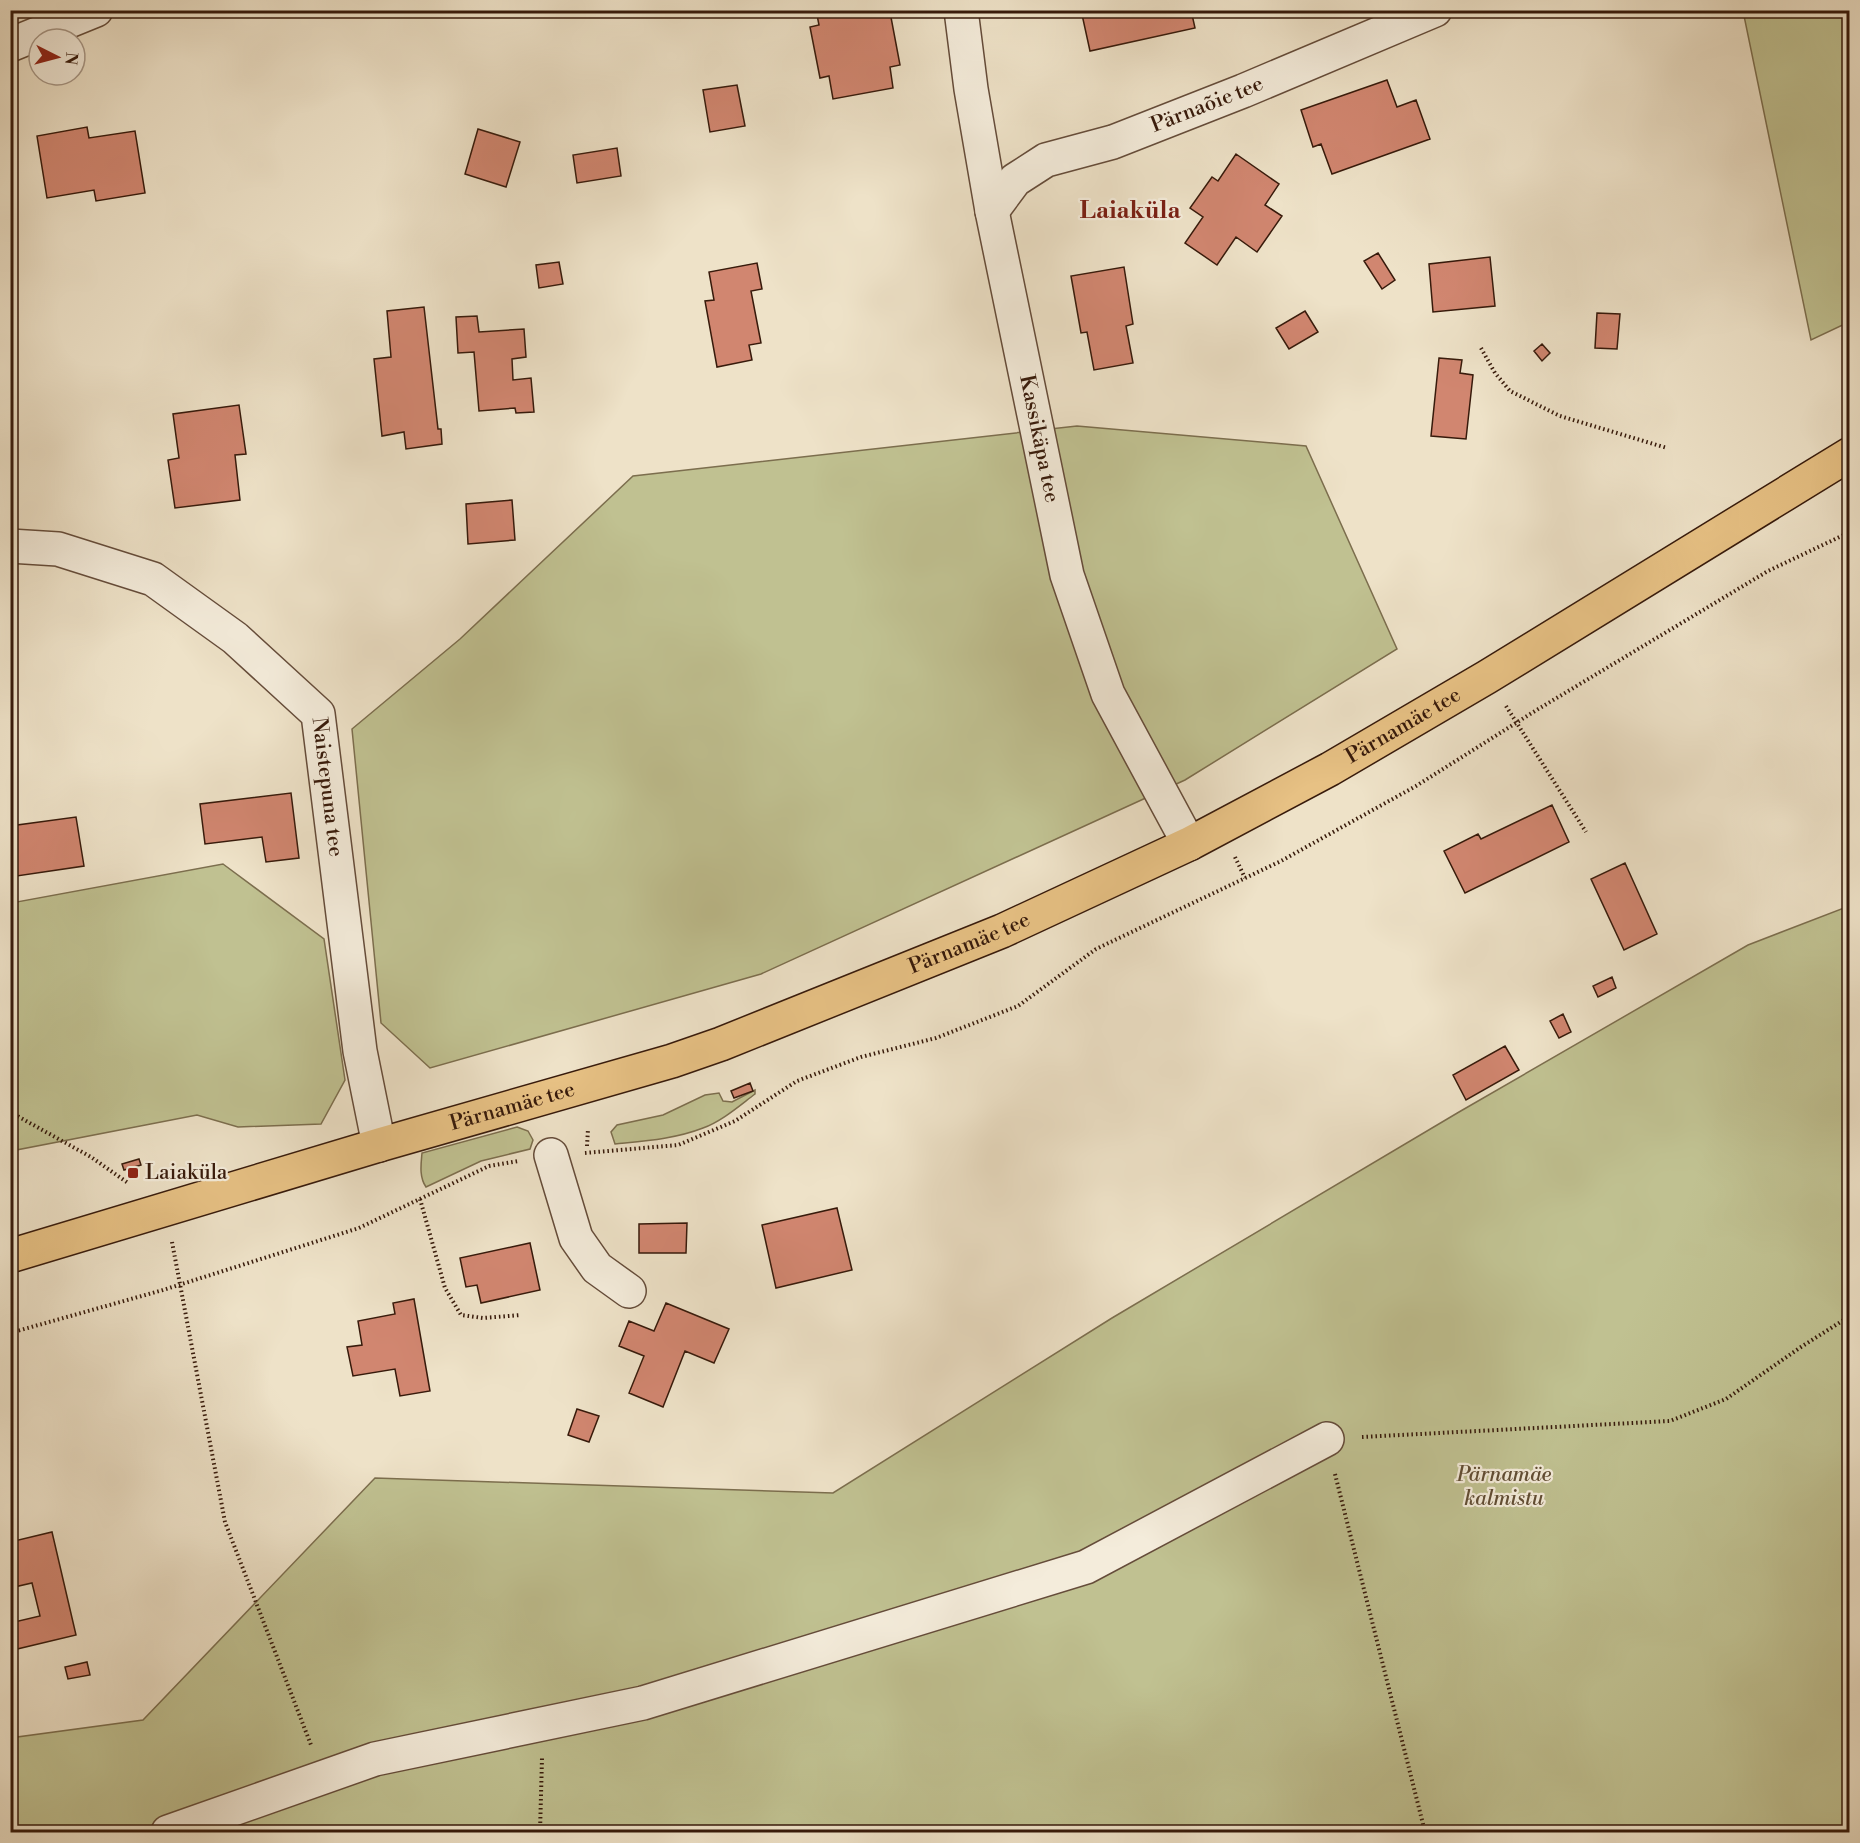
<svg xmlns="http://www.w3.org/2000/svg" width="1860" height="1843" viewBox="0 0 1860 1843" font-family="'Libre Bodoni',serif">
<style>
.green{fill:#c0c191;stroke:#7c6e4e;stroke-width:1.5}
.building{fill:#d18670;stroke:#371a0b;stroke-width:1.5}
.lines{fill:none;stroke-linecap:round;stroke-linejoin:round}
.minor-casing{stroke:#654c3a;stroke-width:36}
.major-casing{stroke:#371a0b;stroke-width:36}
.path{stroke:#371a0b;stroke-width:4;stroke-dasharray:1.5 3;stroke-linecap:butt}
.minor{stroke:#f4ecdb;stroke-width:33}
.major{stroke:#e7c184;stroke-width:33}
.poi-dot{fill:#8f2418;stroke:#f4ecdb;stroke-width:2}
.labels{text-anchor:middle;dominant-baseline:central;stroke-width:4.5;stroke-linejoin:round;paint-order:stroke}
.street-label{font-size:21px;fill:#371a0b;stroke:#f4ecdb}
.poi-label{font-size:21px;fill:#371a0b;stroke:#f4ecdb;text-anchor:start}
.park-label{font-size:21px;font-style:italic;fill:#604c33;stroke:#f4ecdb}
.quarter-label{font-size:24px;font-weight:bold;fill:#7a1f14;stroke:#f4ecdb}
</style>
<rect width="100%" height="100%" fill="#eee2c8"/>
<filter id="stains"><feTurbulence type="fractalNoise" baseFrequency=".00333" numOctaves="4"/><feColorMatrix values="0 0 0 0 .2 0 0 0 0 .09 0 0 0 0 .02 0 0 0 .5 -.17"/></filter>
<radialGradient id="worn" r=".72"><stop offset=".6" stop-color="#630" stop-opacity="0"/><stop offset="1" stop-color="#630" stop-opacity=".3"/></radialGradient>
<!-- green -->
<path class="green" d="M1743 11H1849V322L1811 340Z
M1077 426 1306 446 1397 649 1185 780 761 974 430 1068 381 1023 352 729 460 639 633 476Z
M223 864 324 939 345 1080 321 1124 238 1127 197 1115 11 1151V903Z
M1849 906V1832H11L10 1738 143 1720 375 1478 833 1493 1112 1318 1459 1112 1748 945Z
M755 1090V1094C739 1106 722 1121 703 1128 675 1139 644 1141 615 1144L611 1132 617 1125 663 1115 705 1095 719 1093 723 1101 732 1102Z
M517 1127 528 1131 533 1140 530 1149 481 1161 426 1187C419 1177 421 1164 422 1153Z"/>
<!-- building -->
<path class="building" d="M816 10H880L881 14 890 12 900 65 890 67 893 88 833 99 829 76 820 78 810 27 819 25Z
M1081 10H1191L1195 28 1090 51Z
M1387 80 1397 107 1416 100 1430 139 1332 174 1321 144 1313 147 1301 110Z
M737 85 745 126 710 132 703 90Z
M87 127 89 138 135 131 145 193 96 201 94 190 47 198 37 136Z
M478 129 520 142 506 187 465 174Z
M617 148 621 176 577 183 573 155Z
M1236 154 1279 184 1265 205 1282 216 1257 252 1236 237 1217 265 1185 243 1203 217 1190 208 1212 177 1218 181Z
M1378 253 1395 280 1382 289 1364 261Z
M1490 257 1495 306 1433 312 1429 264Z
M559 262 563 284 539 288 536 265Z
M757 263 762 289 751 291 761 343 749 345 752 360 717 367 705 301 714 300 709 272Z
M1124 267 1133 324 1126 326 1133 363 1094 370 1087 332 1081 333 1071 276Z
M424 307 438 429H441L442 444 406 449 404 432 382 436 374 359 391 357 387 311Z
M1305 311 1318 332 1289 349 1276 328Z
M1597 313 1620 314 1617 349 1595 348Z
M477 316 479 332 524 329 526 357 512 359 513 380 531 378 534 412 516 413 515 408 479 411 474 352 458 353 456 317Z
M1542 344 1550 353 1542 361 1534 351Z
M1439 358 1462 360 1460 373 1473 375 1466 439 1431 436Z
M239 405 246 454 235 455 240 500 175 508 168 460 179 458 173 414Z
M512 500 515 540 468 544 466 504Z
M291 793 299 858 266 862 262 837 205 844 200 804Z
M1552 805 1569 842 1465 893 1444 851 1478 834 1481 839Z
M76 817 84 866 10 877V826Z
M1625 863 1657 934 1624 950 1591 879Z
M1612 977 1616 988 1598 997 1593 986Z
M1563 1014 1571 1032 1559 1038 1550 1021Z
M1505 1046 1519 1070 1466 1100 1453 1075Z
M750 1083 753 1091 734 1098 731 1091Z
M139 1159 141 1165 124 1170 122 1164Z
M837 1208 852 1270 776 1288 762 1225Z
M687 1223 686 1253H639V1224Z
M530 1243 540 1290 481 1303 477 1285 466 1287 460 1258Z
M414 1299 430 1391 400 1396 395 1369 353 1376 347 1347 362 1345 358 1321 395 1314 393 1303Z
M666 1303 729 1329 714 1363 685 1351 663 1407 629 1393 644 1356 619 1346 629 1321 654 1331Z
M577 1409 599 1416 589 1442 568 1435Z
M52 1532 76 1635 13 1650 10 1623 40 1616 32 1583 10 1588V1542Z
M87 1662 90 1675 68 1679 65 1667Z"/>
<g class="lines">
<!-- minor casing -->
<g class="minor-casing">
<g id="minor">
<path id="s1" d="M961 10 971 89 992 211 1067 575 1108 694 1189 844"/>
<path d="M10 45 96 10"/>
<path id="s2" d="M992 211 1015 180 1046 160 1113 142 1243 91 1435 10"/>
<path id="s3" d="M10 546 58 549 153 579 235 638 318 714 360 1051 379 1145"/>
<path d="M551 1155 576 1238 597 1268 629 1291"/>
<path d="M168 1832 375 1759 643 1703 1086 1567 1327 1439"/>
</g>
</g>
<!-- major casing -->
<g class="major-casing">
<g id="major">
<path id="s4" d="M10 1256 379 1145 672 1061 721 1044 1002 931 1189 844 1330 769 1487 677 1850 454"/>
</g>
</g>
<!-- path -->
<path class="path" d="M1481 348 1495 373 1510 391 1560 416 1667 448
M1506 706 1586 832
M1235 857 1245 878
M10 1112 91 1157 128 1183
M587 1146 588 1129
M585 1153 678 1145 735 1121 797 1081 861 1057 936 1038 1018 1006 1096 949 1281 861 1416 786 1535 711 1768 571 1850 532
M420 1199 445 1288 461 1315 483 1318 521 1315
M172 1242 225 1522 311 1745
M10 1333 163 1290 359 1228 489 1166 518 1161
M1362 1437 1670 1421 1726 1399 1801 1347 1850 1316
M1335 1474 1425 1832
M540 1832 542 1758"/>
<!-- minor -->
<use href="#minor" class="minor"/>
<!-- major -->
<use href="#major" class="major"/>
</g>
<!-- markers -->
<rect class="poi-dot" x="127" y="1167" width="12" height="12" rx="3"/>
<g class="labels">
<!-- street labels -->
<g class="street-label">
<text stroke="none"><textPath href="#s2" startOffset="246">Pärnaõie tee</textPath></text>
<text stroke="none"><textPath href="#s1" startOffset="436">Kassikäpa tee</textPath></text>
<text stroke="none"><textPath href="#s4" startOffset="1496">Pärnamäe tee</textPath></text>
<text stroke="none"><textPath href="#s3" startOffset="435">Naistepuna tee</textPath></text>
<text stroke="none"><textPath href="#s4" startOffset="1010">Pärnamäe tee</textPath></text>
<text stroke="none"><textPath href="#s4" startOffset="524">Pärnamäe tee</textPath></text>
</g>
<!-- poi labels -->
<g class="poi-label">
<text x="145" y="1173">Laiaküla</text>
</g>
<!-- park labels -->
<g class="park-label">
<text x="1504" y="1475">Pärnamäe<tspan x="1504" dy="24">kalmistu</tspan></text>
</g>
<!-- quarter labels -->
<g class="quarter-label">
<text x="1130" y="211">Laiaküla</text>
</g>
</g>
<!-- margin -->
<rect width="1860" height="1843" fill="none" stroke="#eee2c8" stroke-width="36"/>
<rect x="12" y="12" width="1836" height="1819" fill="none" stroke="#371a0b" stroke-width="3"/>
<rect x="18" y="18" width="1824" height="1807" fill="none" stroke="#371a0b" stroke-width="1.5"/>
<!-- north arrow -->
<g transform="translate(57 57) rotate(96)"><circle r="28" fill="#f4ecdb" stroke="#a89888" stroke-width="1.5"/>
<path d="M0-4.5L10 22L0 15L-10 22Z" fill="#8f2418"/>
<text y="-9" font-size="16" font-weight="bold" text-anchor="middle" fill="#371a0b">N</text>
</g>
<rect width="100%" height="100%" filter="url(#stains)"/>
<rect width="100%" height="100%" fill="url(#worn)"/>
</svg>
